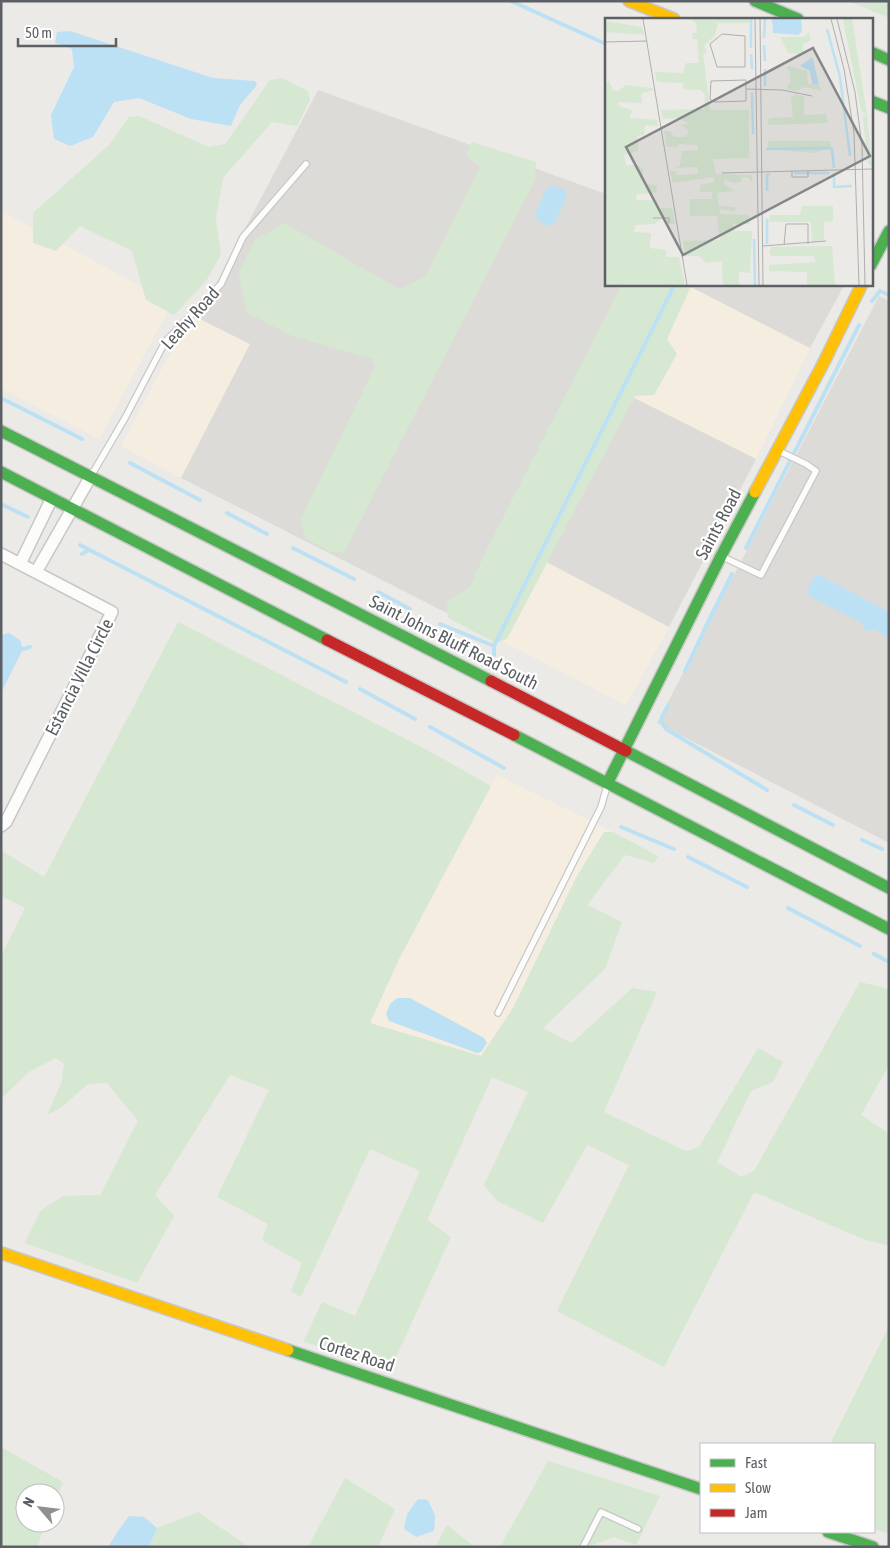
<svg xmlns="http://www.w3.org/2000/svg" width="890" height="1548" viewBox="0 0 890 1548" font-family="'Asap Condensed',sans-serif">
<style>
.commercial{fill:#f5eee0}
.industrial{fill:#dddbd7}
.green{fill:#d6e7d2}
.water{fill:#bce0f4}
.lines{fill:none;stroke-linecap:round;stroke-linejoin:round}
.stream{stroke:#bce0f4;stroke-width:4}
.lane-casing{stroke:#c7c7c7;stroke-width:8}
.street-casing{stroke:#c7c7c7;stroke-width:14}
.fast-casing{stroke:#c8c8c8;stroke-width:14}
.slow-casing{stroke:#c8c8c8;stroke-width:14}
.jam-casing{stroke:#c8c8c8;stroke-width:14}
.lane{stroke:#fcfcfb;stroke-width:5.5}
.street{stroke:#fcfcfb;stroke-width:11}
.fast{stroke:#4caf50;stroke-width:11}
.slow{stroke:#ffc107;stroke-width:11}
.jam{stroke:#c62828;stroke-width:11}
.labels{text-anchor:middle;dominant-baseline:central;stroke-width:4.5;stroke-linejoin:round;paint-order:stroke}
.street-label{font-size:18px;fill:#5c6064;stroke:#fff}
.inset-river{fill:none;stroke:#bce0f4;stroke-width:2.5}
.inset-road{fill:none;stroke:#aeafae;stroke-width:1}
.view{fill:#848689;fill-opacity:0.15;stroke:#848689;stroke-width:2.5}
.inset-edge{fill:none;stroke:#5c6064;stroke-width:2.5}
</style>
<rect width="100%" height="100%" fill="#eceae6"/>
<!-- commercial -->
<path class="commercial" d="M1 211 172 303 99 439 1 388Z
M685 284 810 348 756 459 626 394Z
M198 318 250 344 181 478 121 446 174 346Z
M543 560 669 627 626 705 500 640Z
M497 775 613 832H604L577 876 513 1008 481 1056 370 1023 398 961Z"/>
<!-- industrial -->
<path class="industrial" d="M318 90 606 194V284H845L810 348 685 284 626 394 756 459 669 627 543 560 500 640 181 478 250 344 198 318Z
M879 296 889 301V843L657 723Z"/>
<!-- green -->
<path class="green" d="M849 1H889V18Z
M282 78 308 91 310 100 297 126 272 122 223 178 216 219 221 255 206 281 174 315 146 300 132 251 80 226 56 251 33 243V213L109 145 129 117 139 116 209 147 225 144 270 80Z
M472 142 536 162 535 180 344 553 331 552 306 539 300 521 375 366 372 359 292 336 247 313 238 273 255 240 284 223 399 289 425 277 480 167 466 155Z
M622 284H692L667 339 677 354 654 395 635 396 507 639 496 643 448 618 447 602 470 587 484 555Z
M178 622 429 751 491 786 398 961 370 1023 481 1056 513 1008 577 876 604 832H613L658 856 654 863 625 855 587 905 622 922 605 969 543 1028 572 1043 632 988 657 992 604 1112 686 1151 699 1147 758 1048 783 1062 773 1082 751 1091 717 1162 741 1177 754 1171 860 982 889 989V1065L861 1115 889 1133V1246L863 1239 754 1192 664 1367 557 1311 629 1165 587 1145 543 1223 497 1201 484 1185 528 1092 492 1077 427 1220 451 1237 392 1366 303 1342 322 1302 355 1316 420 1171 370 1149 301 1297 291 1291 302 1263 262 1240 268 1224 217 1197 269 1090 230 1075 155 1195 174 1216 137 1283 25 1243 40 1211 63 1196 100 1195 138 1121 107 1083 88 1084 63 1106 47 1115 62 1081 64 1064 56 1058 29 1072 1 1099V956L25 908 1 896V850L44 877Z
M889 1326V1534L874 1529V1444H830Z
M1 1447 63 1482 55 1502V1493H25V1523H46L37 1547H1Z
M548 1461 660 1496 636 1545 614 1537 587 1547H500Z
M345 1478 395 1509 378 1547H308Z
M198 1512 249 1547H149L157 1528Z
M447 1525 475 1547H435Z"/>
<!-- water -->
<path class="water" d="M70 31 213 78 255 81 257 85 240 105 231 126 191 119 139 98 114 102 93 137 70 146 54 139 51 115 74 67 72 49 55 43 57 32Z
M553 186 565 190 567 196 555 223 548 226 535 219 534 217 546 189Z
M819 575 889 612V638L874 629 865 631 862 623 809 596 807 591 814 577Z
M9 633 20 640 23 649 1 693V635Z
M397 998H410L484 1038 487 1043 481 1052 477 1053 389 1021 386 1014 390 1004Z
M418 1499 428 1500 435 1515 434 1531 416 1537 404 1529 407 1514Z
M129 1516 144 1517 157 1528 149 1547H108L118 1531Z"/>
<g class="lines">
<!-- stream -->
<path class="stream" d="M511 1 606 44
M880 291 889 295
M872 301 880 291
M1 398 82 439
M130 463 200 500
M1 504 28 517
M227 513 267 534
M80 545 346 682
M293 548 354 579
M746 548 859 325
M82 554 89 550
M378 592 410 609
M440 624 494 646V655
M494 646 675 284
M23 649 30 647
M685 671 708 622 732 574
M360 689 415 719
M668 706 662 717V723L666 729 767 790
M430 727 504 768
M794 805 833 825
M621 827 674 849
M862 840 882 849
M688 857 747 887
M788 908 860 946
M874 954 889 962"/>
<!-- lane casing -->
<g class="lane-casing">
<path id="lane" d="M91 476 125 418 165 342 221 284 243 237 306 164
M721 556 761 575 816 471 806 464 779 451
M498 1013 601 807 608 783
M583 1547 601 1512 638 1529"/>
</g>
<!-- street casing -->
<g class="street-casing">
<path id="street" d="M1 554 112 612 6 822 1 826
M20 564 52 498
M36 572 91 476"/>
</g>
<!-- fast casing -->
<g class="fast-casing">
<path id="fast" d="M755 1 798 19
M871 52 889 60
M871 101 889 108
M871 265 889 231
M1 431 491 681
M1 472 327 640
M514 735 889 929
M626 751 889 888
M608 782 721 556 755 492
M288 1350 701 1489
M828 1532 873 1547"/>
</g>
<!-- slow casing -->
<g class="slow-casing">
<path id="slow" d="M629 1 674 19
M755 492 824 362 862 284
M1 1253 288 1350"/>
</g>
<!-- jam casing -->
<g class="jam-casing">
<path id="jam" d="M327 640 514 735
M491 681 626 751"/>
</g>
<!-- lane -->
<use href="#lane" class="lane"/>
<!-- street -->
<use href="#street" class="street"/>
<!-- fast -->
<use href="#fast" class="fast"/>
<!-- slow -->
<use href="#slow" class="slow"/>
<!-- jam -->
<use href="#jam" class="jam"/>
</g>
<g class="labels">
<!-- street labels -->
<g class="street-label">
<text transform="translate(190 318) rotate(-48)">Leahy Road</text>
<text transform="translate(718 524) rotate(-62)">Saints Road</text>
<text transform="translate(454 642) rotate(27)">Saint Johns Bluff Road South</text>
<text transform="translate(79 677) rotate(-63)">Estancia Villa Circle</text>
<text transform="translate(357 1354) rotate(18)">Cortez Road</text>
</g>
</g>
<!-- overview -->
<g transform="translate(605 18)">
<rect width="268" height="268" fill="#eceae6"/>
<path d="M86 1H144L145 5H113L110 17 99 28 102 34 98 36 105 92H144V140L108 141 111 156 147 157V164L144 160 137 159 136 164 130 165 119 162V166L130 173 112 175 114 188 130 189V193L114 191 115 196 144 197 145 206H128L130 213H147L145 255 134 254V267H118L117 243 101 245 94 238H80L78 223 115 222 112 198H85V181H107V174H95V167L110 164 109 159 68 165 65 153H71L72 157 93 156V149L70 150 75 147 77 133H93V127L74 126 72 129H62L59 113H64L70 119H81L84 112 76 107 84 105 71 100 58 101 56 92 99 91 100 77 96 72 78 71V65L52 64 50 54 78 55 81 45H94L92 21H88L87 15H92L91 5ZM238 1H247L262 97 267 149 263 145 258 100 261 97 256 92ZM0 3 37 9 39 17 2 14 0 22ZM204 14 205 23 198 26V36L183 35 175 19H199ZM184 48 202 53 203 65 215 68 216 73 200 69 191 73 181 71 186 62 185 54 181 50ZM4 63 8 72 14 73 20 67 47 70 48 72 36 76 37 85 13 84 15 89 27 92 25 100 52 102 53 108 40 107 39 117 33 118V133L19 137 21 147H33L38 151V166L52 167 51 175 32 176 31 182H52L51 190H67L70 206H62L58 200 49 206 30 207 29 214 46 215 45 230 61 232V239H74L80 267H0V64ZM190 76 199 79V97L221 96 223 105 163 107 164 100 188 99 186 80ZM225 123 226 130 208 135 162 131 164 123ZM197 188H228V203L219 204V222L207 224 206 204H164L165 197H195ZM227 228 230 267H202V254L164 253V247L211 244 209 238H167L164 236 166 229Z" fill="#d6e7d2"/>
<path d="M167 1H196L197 13 193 17 168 15ZM207 39 208 41 214 67 207 66 205 53 195 48Z" fill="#bce0f4"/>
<path class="inset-river" d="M146 1V30M222 11 235 59 245 138M159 20 160 1M159 27 160 43M146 36 147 51M160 51V68M147 75 148 116M161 131 224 130 227 131 229 150M189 155H224M229 155V169L247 168M162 173V157L165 156M149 221 150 267M162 226V201"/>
<path class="inset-road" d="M38 1 82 267M150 1 154 267M155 1 158 267M226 1 239 51 249 115 254 267M232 1 250 74 257 128 260 267M117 16 140 18V49H112L105 26ZM0 24 42 23M141 62V83L109 84 105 81 106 63ZM141 71 177 72 207 78M187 153V159H203V153M117 155 268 151M48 200H64V205M179 227 181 206H203V226M158 228 221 223"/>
<path class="view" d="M208 30 265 138 78 237 21 129Z"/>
<rect width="268" height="268" class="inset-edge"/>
</g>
<!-- border -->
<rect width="890" height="1548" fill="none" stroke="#5c6064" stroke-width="5"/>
<!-- legend -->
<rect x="700" y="1443" width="175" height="90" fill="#ffffff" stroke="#bebfc1"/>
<rect x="710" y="1459" width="25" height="8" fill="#4caf50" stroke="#bebfc1"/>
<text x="745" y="1468" font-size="15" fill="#5c6064">Fast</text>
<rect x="710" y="1484" width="25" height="8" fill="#ffc107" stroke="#bebfc1"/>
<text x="745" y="1493" font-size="15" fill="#5c6064">Slow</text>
<rect x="710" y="1509" width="25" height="8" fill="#c62828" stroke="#bebfc1"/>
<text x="745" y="1518" font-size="15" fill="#5c6064">Jam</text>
<!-- north arrow -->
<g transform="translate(40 1508) rotate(298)"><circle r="24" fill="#ffffff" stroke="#bebfc1"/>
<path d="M0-4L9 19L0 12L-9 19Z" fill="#8e9092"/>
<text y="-8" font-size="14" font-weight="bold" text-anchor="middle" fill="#5c6064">N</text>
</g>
<!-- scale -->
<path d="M18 38v8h98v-8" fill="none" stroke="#5c6064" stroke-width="2.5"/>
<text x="25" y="38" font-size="15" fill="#5c6064" stroke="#ffffff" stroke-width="4" paint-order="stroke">50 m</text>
</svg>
